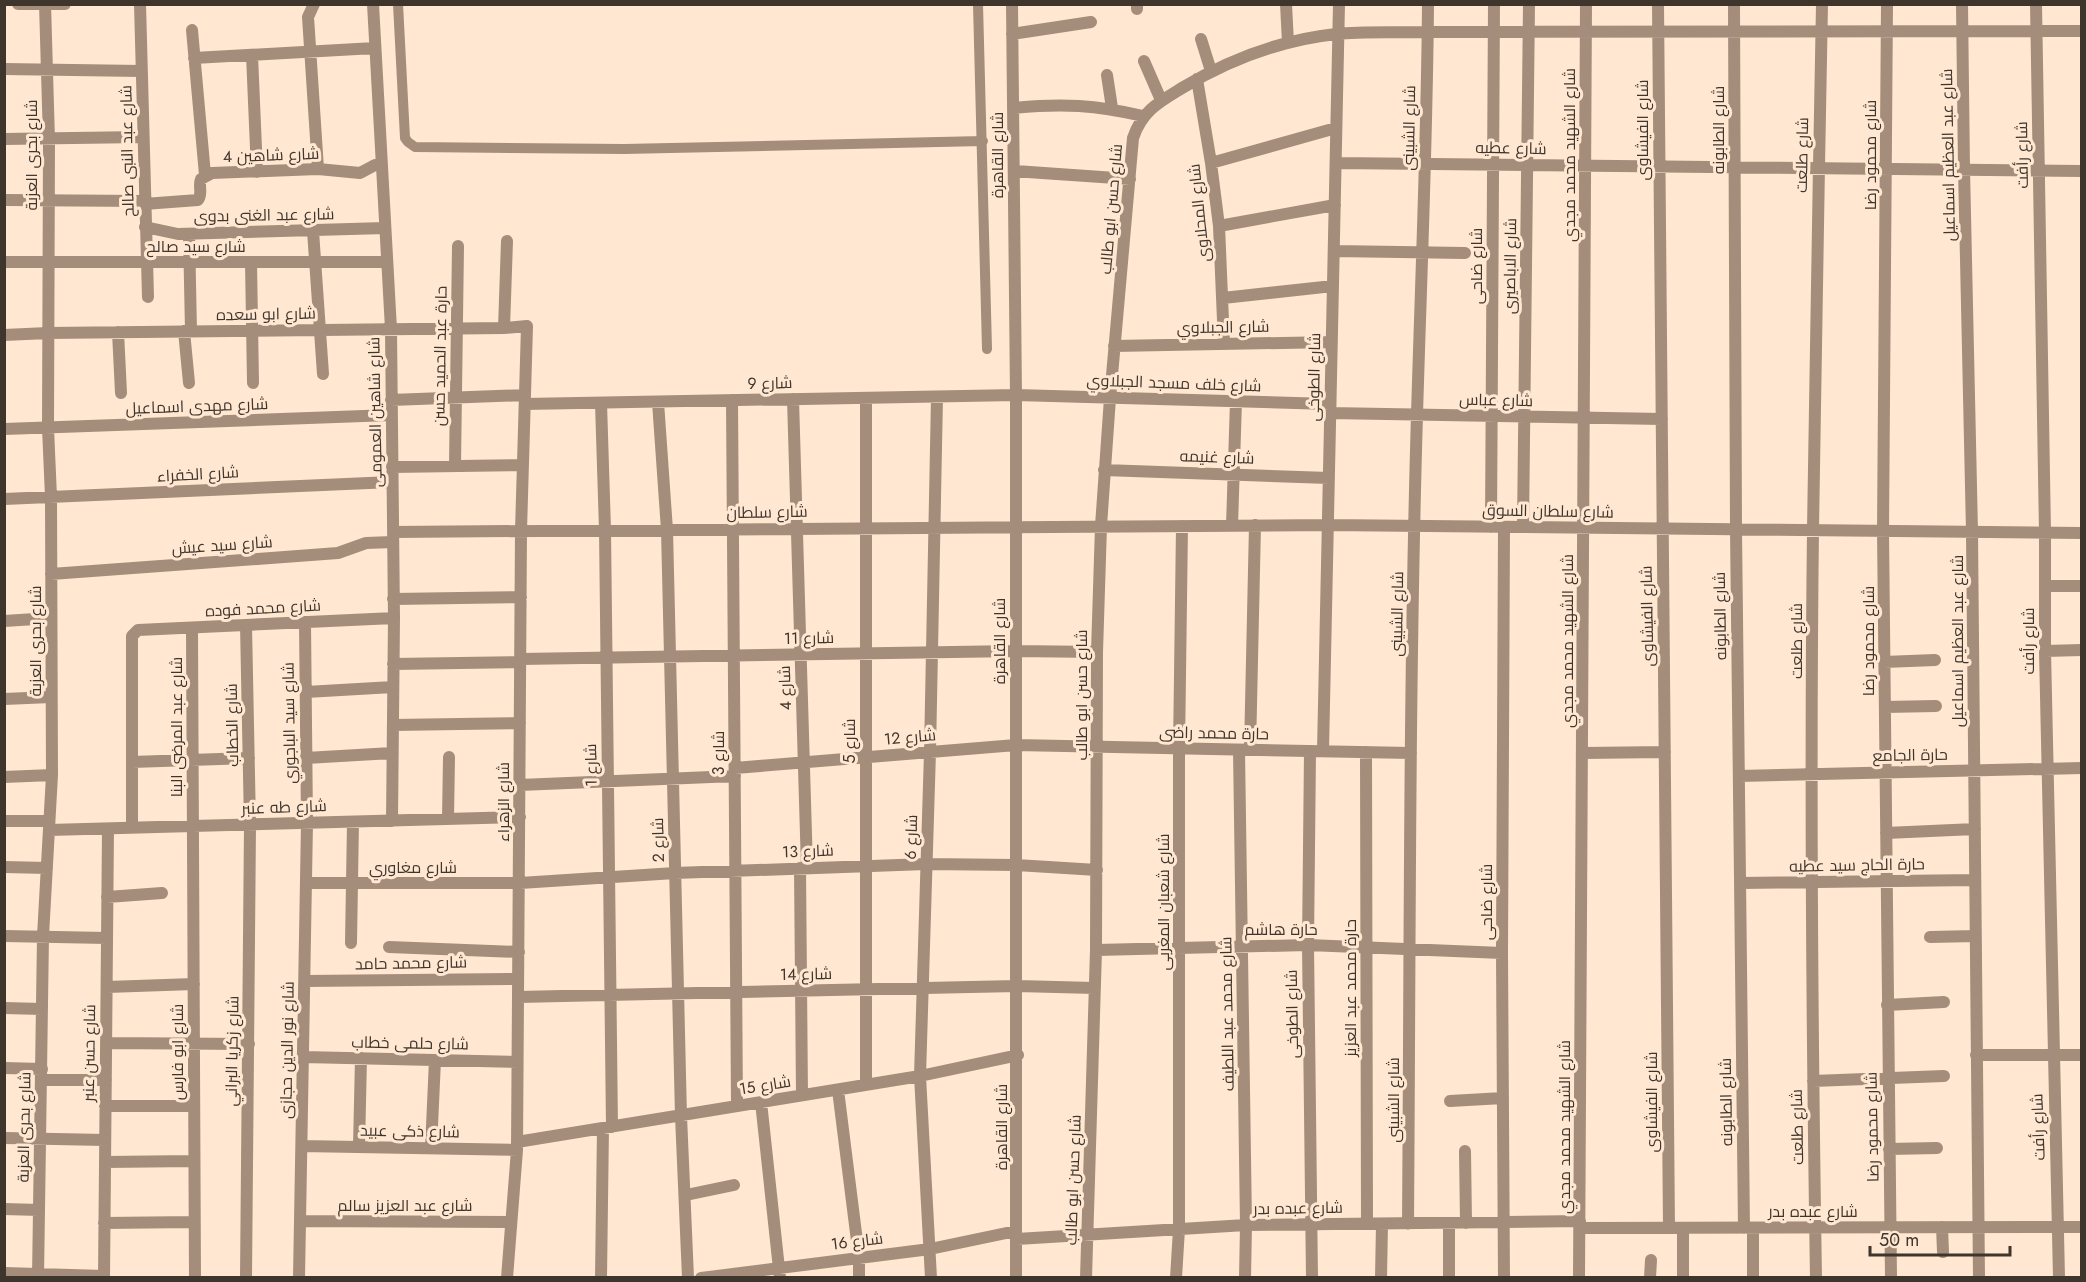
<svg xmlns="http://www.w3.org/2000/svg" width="2086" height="1282" viewBox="0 0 2086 1282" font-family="Jost,Cairo,sans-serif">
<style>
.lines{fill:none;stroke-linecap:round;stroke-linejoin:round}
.lane{stroke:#a48e7b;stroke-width:10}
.street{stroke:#a48e7b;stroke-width:12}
.labels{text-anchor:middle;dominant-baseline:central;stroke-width:6;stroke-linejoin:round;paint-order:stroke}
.street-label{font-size:16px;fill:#3e352d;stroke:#ffe7d1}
</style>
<rect width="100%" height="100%" fill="#ffe7d1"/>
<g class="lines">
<!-- lane -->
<path class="lane" d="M398 4 405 138 408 142 415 147 624 149 983 141
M978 4 987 349"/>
<!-- street -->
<path class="street" d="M18 4H65
M140 4 148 297
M314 4 308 17 318 169
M373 4 391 329 394 618 392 821
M1012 4 1016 395V1278
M1137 4V9
M1286 4 1288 43
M1658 4 1669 1228
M1734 4 1736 530 1744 1228
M1887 4 1883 531 1891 1278
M1962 4 1964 169 1972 532 1979 1278
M2036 4 2045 533V651L2059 1278
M192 30 205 175
M1012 34 1091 22
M1201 39 1211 71
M252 55 257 172
M194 58 375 48
M1144 61 1161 100
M4 69 141 71
M1107 75 1112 108
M1197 79 1211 163 1219 226 1224 344
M1014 108C1062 103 1096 105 1143 116
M4 139 142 137
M1211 163 1336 128
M1336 163 2082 171
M1014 171 1130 179
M4 200 144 201
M144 204 198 200C203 194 198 186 201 179L212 173 318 169 360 173 375 165H382
M1219 226 1335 205
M145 227 178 234 385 228
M313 231 323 374
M189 234 191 331
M1334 251 1465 253
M4 262H387
M251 262 253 383
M1223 298 1333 286
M504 328 507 241
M184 331 189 383
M118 332 121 393
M4 335 48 333 504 328 527 326 521 531 517 1150 507 1278
M1114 346 1332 342
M793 399 807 868
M391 400 525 395
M732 400 737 1106
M658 402 667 530 681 1116 688 1278
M601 403 605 530 612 1127
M525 404 1016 395 1330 404
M1330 413 1662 419
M4 429 391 415
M455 466 458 246
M392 467 523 465
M1104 470 1329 478
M4 499 392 482
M1232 526 1236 401
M1491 527 1494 4
M1523 527 1529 4
M393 532 1328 525 2082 533
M51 574 338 553 366 543 393 542
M2045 586H2082
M393 599 521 597
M4 621 51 618
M246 625 250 825 246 1278
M192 628 195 1278
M2045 651 2082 650
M521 659 1016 651 1097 652
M1884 662 1935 660
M393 664 520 662
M306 692 393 687
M4 699 51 697
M1885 707 1936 706
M393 725 520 723
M1239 750 1246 1225 1245 1278
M1250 750 1255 525
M1310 751 1308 945 1312 1278
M1323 751 1339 4
M1366 752 1367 1224
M1583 753 1665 752
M306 758 392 753
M132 762 249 758
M735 768 1016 745 1411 753
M1739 776 2082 768
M4 777 52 775
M520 785 735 776
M448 819 449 757
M4 821H49
M132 828V636L138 630 394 618
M49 830 520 817
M1886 833 1975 829
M4 867 47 868
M800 868 802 1095
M306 883H520L675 873 926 864 1016 865 1097 870
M1740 883 1975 880
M107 897 162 893
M4 936 107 938
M1930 937 1975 936
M351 943 353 822
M389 947 519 952
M1096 950 1308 945 1502 953
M305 981 518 979
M107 987 194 984
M518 997 1017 986 1095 988
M1887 1005 1944 1002
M4 1008 42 1009
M106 1043 249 1044
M1976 1055H2082
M303 1057 517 1062
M4 1068 42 1069
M41 1080H106
M1813 1081 1944 1076
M866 1085V398
M838 1090 859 1257V1278
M1450 1101 1503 1098
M761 1102 780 1278
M105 1106H194
M4 1138 105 1140
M517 1142 920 1076 1018 1055
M302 1146 517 1150
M359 1147 361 1058
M431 1148 435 1060
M1889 1149 1937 1148
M1465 1151 1466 1223
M105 1162 194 1161
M686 1195 734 1185
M4 1209 39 1210
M300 1221 510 1222
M104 1223 194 1222
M1449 1223V1278
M1408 1224C1410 954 1409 684 1417 415 1421 278 1427 141 1428 4
M1942 1227 1943 1252
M1580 1228 2082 1227
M1753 1228V1278
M1017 1239 1246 1225 1580 1221
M4 1273 104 1276
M38 1278 43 936 52 775 51 497 48 428 49 140 45 4
M104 1278 108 829
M299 1278 307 823 305 622
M601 1278 603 1128
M701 1278 930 1249 1016 1231
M931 1278 920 1076 930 752 937 397
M1086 1278 1096 950 1097 652 1101 526 1110 398 1133 138C1142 111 1159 102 1182 88 1230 59 1281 40 1336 34 1366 31 1398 33 1428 32L2082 31
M1176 1278 1179 1229V749L1182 526
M1381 1278 1382 1224
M1504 1278 1502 953 1504 527
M1579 1278 1586 4
M1650 1278 1651 1260
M1683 1278V1228
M1816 1278C1812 1028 1810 779 1813 529 1815 354 1819 179 1822 4"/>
</g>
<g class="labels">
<!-- street labels -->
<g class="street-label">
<text transform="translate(1409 128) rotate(-89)">شارع الشبينى</text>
<text transform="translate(1642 130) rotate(-90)">شارع الفيشاوى</text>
<text transform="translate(1718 130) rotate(-90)">شارع الطابونه</text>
<text transform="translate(1511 148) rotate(1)">شارع عطيه</text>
<text transform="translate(127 151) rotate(-91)">شارع عبد النبى صالح</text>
<text transform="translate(31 155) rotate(-90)">شارع بحرى العزبة</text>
<text transform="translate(271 155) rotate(-2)">شارع شاهين 4</text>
<text transform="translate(997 155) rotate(-90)">شارع القاهرة</text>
<text transform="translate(1569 155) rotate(-90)">شارع الشهيد محمد مجدي</text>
<text transform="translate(1802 155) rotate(-89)">شارع طلعت</text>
<text transform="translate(1870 155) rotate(-90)">شارع محمود رضا</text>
<text transform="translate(1948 155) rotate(-91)">شارع عبد العظيم اسماعيل</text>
<text transform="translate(2022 155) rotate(-91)">شارع رأفت</text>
<text transform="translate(1111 209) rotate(-85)">شارع حسن ابو طالب</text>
<text transform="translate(1199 213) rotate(-96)">شارع المحلاوى</text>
<text transform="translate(264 215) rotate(-1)">شارع عبد الغنى بدوى</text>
<text x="196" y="246">شارع سيد صالح</text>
<text transform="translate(1476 266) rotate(-90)">شارع ضاحى</text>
<text transform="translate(1510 266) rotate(-89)">شارع الاباصيرى</text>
<text transform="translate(266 314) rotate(-1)">شارع ابو سعده</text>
<text transform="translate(1223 327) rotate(-1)">شارع الجبلاوي</text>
<text transform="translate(440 356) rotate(-89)">حارة عبد الحميد حسن</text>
<text transform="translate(1314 377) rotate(-89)">شارع الطوخى</text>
<text transform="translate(770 383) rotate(-1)">شارع 9</text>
<text transform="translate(1174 383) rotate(2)">شارع خلف مسجد الجبلاوي</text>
<text transform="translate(1496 400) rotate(1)">شارع عباس</text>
<text transform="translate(197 406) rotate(-2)">شارع مهدى اسماعيل</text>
<text transform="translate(375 412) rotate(-91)">شارع شاهين العمومى</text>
<text transform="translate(1217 457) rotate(2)">شارع غنيمه</text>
<text transform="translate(198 474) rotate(-3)">شارع الخفراء</text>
<text transform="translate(1548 511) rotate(1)">شارع سلطان السوق</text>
<text transform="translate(767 512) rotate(-1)">شارع سلطان</text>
<text transform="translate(222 545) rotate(-4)">شارع سيد عيش</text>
<text transform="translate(263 608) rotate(-3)">شارع محمد فوده</text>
<text transform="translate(1397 614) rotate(-89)">شارع الشبينى</text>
<text transform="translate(1647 616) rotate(-91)">شارع الفيشاوى</text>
<text transform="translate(1720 616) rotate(-91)">شارع الطابونه</text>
<text transform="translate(809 638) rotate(-1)">شارع 11</text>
<text transform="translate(35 641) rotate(-90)">شارع بحرى العزبة</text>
<text transform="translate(999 641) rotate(-90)">شارع القاهرة</text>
<text transform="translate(1567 641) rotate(-90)">شارع الشهيد محمد مجدي</text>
<text transform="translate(1796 641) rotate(-90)">شارع طلعت</text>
<text transform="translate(1868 641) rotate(-90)">شارع محمود رضا</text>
<text transform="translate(1957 641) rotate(-90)">شارع عبد العظيم اسماعيل</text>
<text transform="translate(2028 641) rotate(-90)">شارع رأفت</text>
<text transform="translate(785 688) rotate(-92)">شارع 4</text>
<text transform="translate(1081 695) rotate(-90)">شارع حسن ابو طالب</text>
<text transform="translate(289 723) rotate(-91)">شارع سيد الباجوري</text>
<text transform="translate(232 725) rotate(-91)">شارع الخطاب</text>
<text transform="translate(176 727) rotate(-90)">شارع عبد المرضى البنا</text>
<text transform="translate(1214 733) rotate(1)">حارة محمد راضى</text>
<text transform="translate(910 737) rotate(-5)">شارع 12</text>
<text transform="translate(849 741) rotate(-90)">شارع 5</text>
<text transform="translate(718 753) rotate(-90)">شارع 3</text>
<text transform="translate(1910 755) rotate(-1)">حارة الجامع</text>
<text transform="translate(591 765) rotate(-91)">شارع 1</text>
<text transform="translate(503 802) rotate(-90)">شارع الزهراء</text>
<text transform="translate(284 807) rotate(-2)">شارع طه عنبر</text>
<text transform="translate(911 837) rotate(-88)">شارع 6</text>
<text transform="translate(658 840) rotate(-91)">شارع 2</text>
<text transform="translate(808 851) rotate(-2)">شارع 13</text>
<text transform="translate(1857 865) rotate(-1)">حارة الحاج سيد عطيه</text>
<text x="413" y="867">شارع مغاوري</text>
<text transform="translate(1163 902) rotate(-90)">شارع شعبان المغربى</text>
<text transform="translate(1486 902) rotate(-90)">شارع ضاحى</text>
<text x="1281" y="929">حارة هاشم</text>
<text transform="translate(411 963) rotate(-1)">شارع محمد حامد</text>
<text transform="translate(806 974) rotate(-1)">شارع 14</text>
<text transform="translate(1350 988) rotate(-90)">حارة محمد عبد العزيز</text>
<text transform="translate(1227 1014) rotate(-91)">شارع محمد عبد اللطيف</text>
<text transform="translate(1292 1014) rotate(-91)">شارع الطوخى</text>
<text transform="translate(410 1043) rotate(1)">شارع حلمى خطاب</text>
<text transform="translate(287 1050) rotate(-89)">شارع نور الدين حجازى</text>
<text transform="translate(232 1051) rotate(-89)">شارع زكريا البراني</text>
<text transform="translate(177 1052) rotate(-90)">شارع ابو فارس</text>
<text transform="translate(89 1053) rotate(-89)">شارع حسن عنبر</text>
<text transform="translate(765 1085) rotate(-9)">شارع 15</text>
<text transform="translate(1393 1100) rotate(-90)">شارع الشبينى</text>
<text transform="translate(1651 1102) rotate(-90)">شارع الفيشاوى</text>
<text transform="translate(1726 1102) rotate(-91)">شارع الطابونه</text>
<text transform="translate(24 1127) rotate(-89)">شارع بحرى العزبة</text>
<text transform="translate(1001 1127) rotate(-90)">شارع القاهرة</text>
<text transform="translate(1564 1127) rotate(-90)">شارع الشهيد محمد مجدي</text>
<text transform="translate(1797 1127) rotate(-91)">شارع طلعت</text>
<text transform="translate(1872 1127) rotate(-91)">شارع محمود رضا</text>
<text transform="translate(2038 1127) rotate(-92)">شارع رأفت</text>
<text transform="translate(410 1131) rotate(1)">شارع ذكى عبيد</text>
<text transform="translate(1073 1180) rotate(-88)">شارع حسن ابو طالب</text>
<text x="405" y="1205">شارع عبد العزيز سالم</text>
<text transform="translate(1298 1208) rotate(-1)">شارع عبده بدر</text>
<text x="1813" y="1211">شارع عبده بدر</text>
<text transform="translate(857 1241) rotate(-7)">شارع 16</text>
</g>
</g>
<!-- border -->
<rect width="2086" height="1282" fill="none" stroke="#3e352d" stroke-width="12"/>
<!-- scale -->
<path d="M1870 1246v9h140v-9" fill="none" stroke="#3e352d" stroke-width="3"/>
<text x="1879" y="1246" font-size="18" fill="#3e352d" stroke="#ffe7d1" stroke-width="4.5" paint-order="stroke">50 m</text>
</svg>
